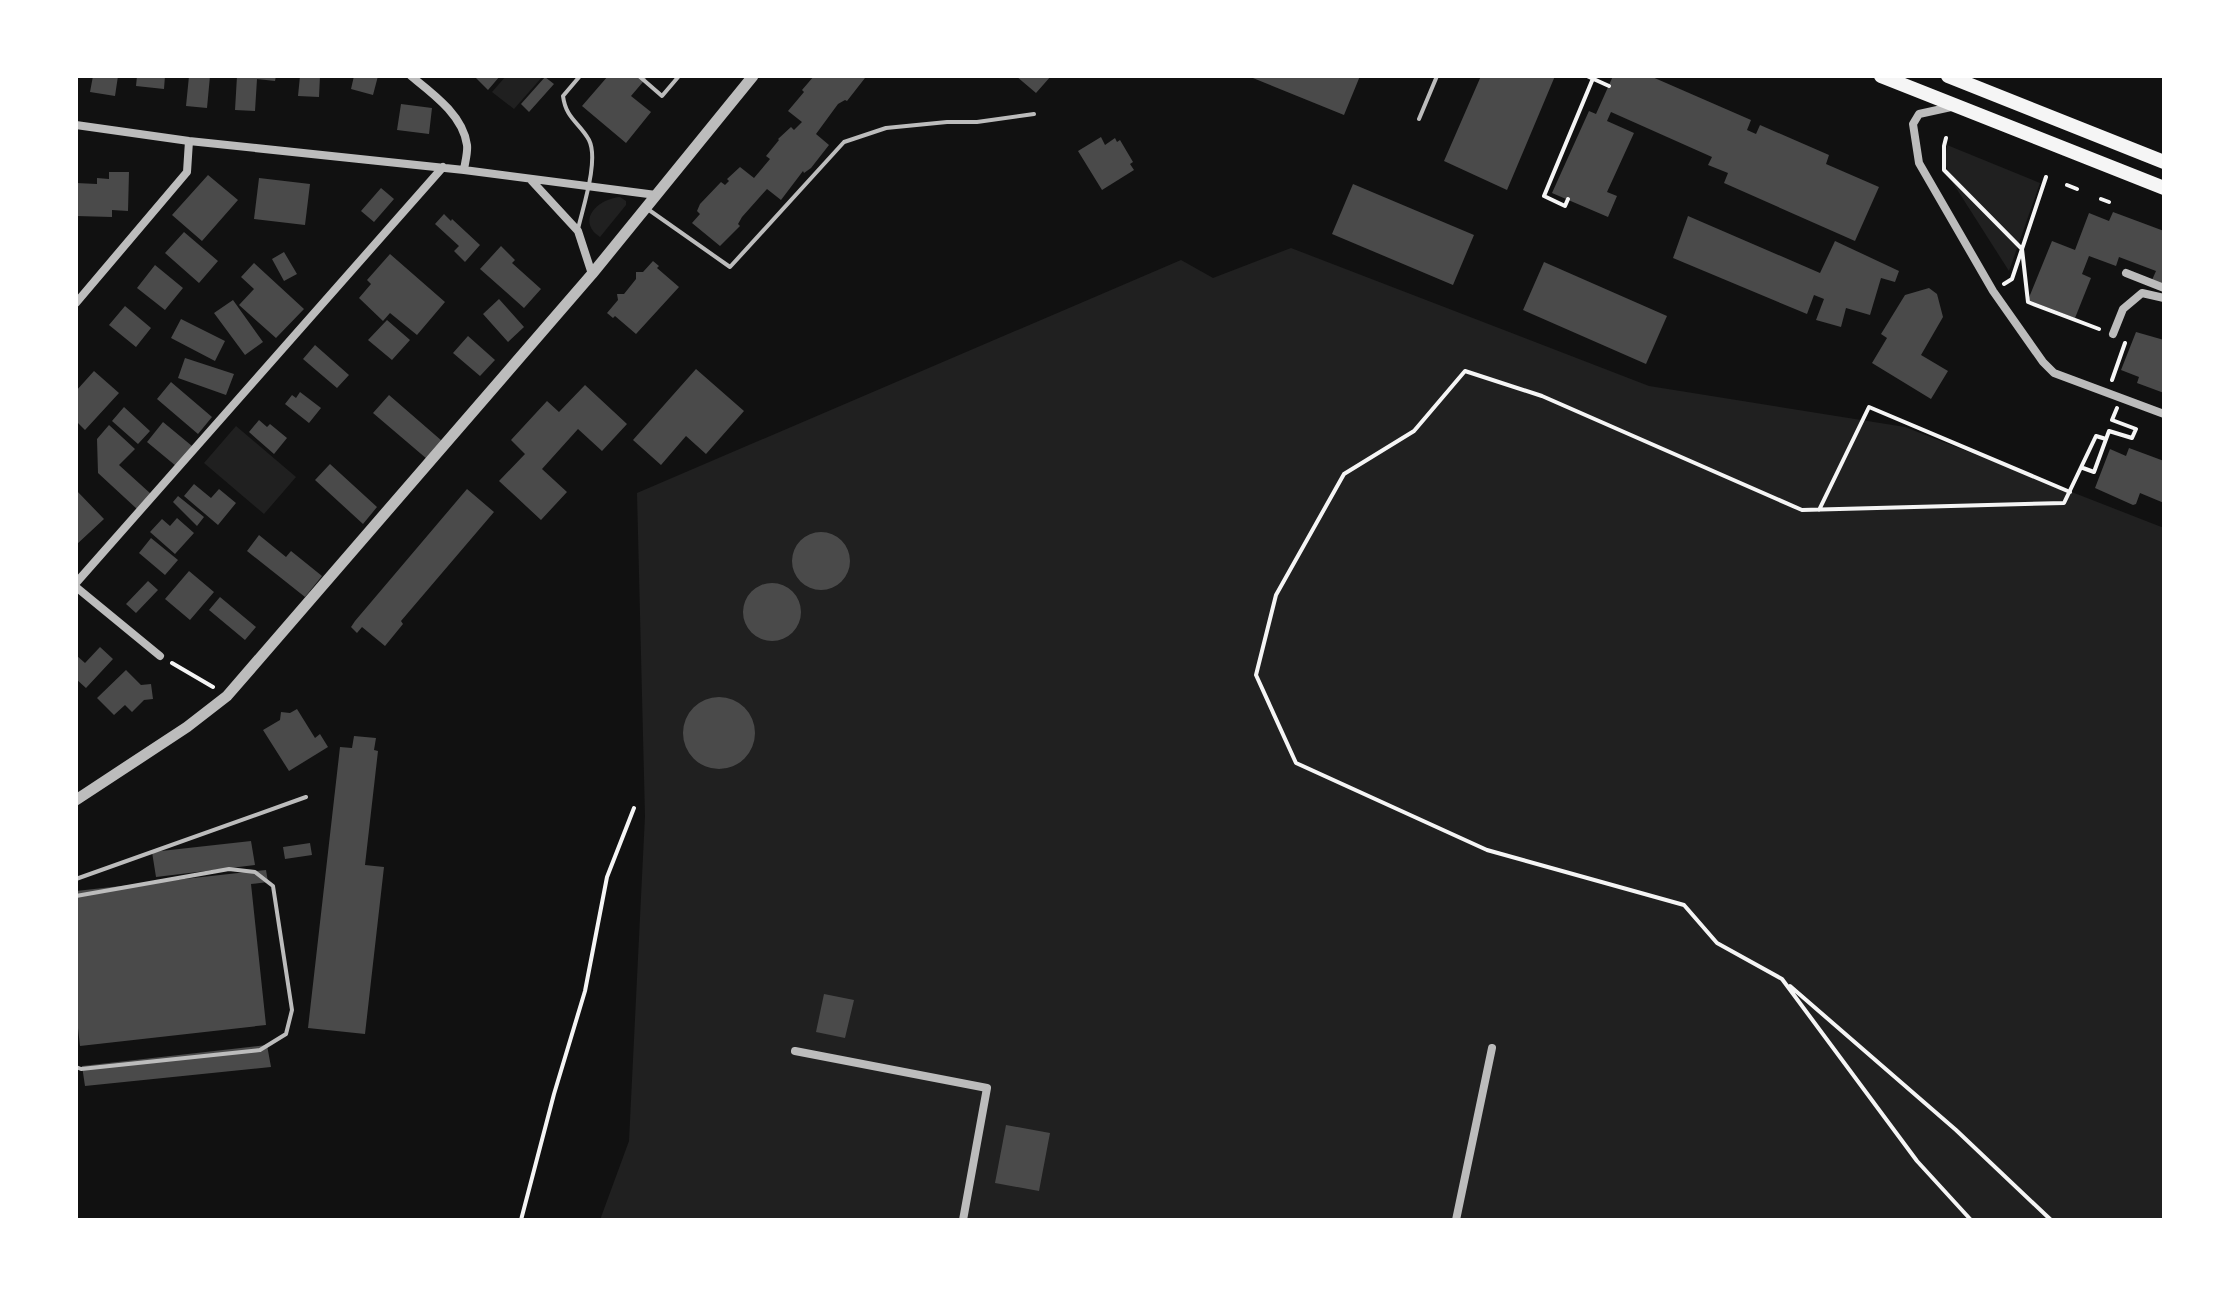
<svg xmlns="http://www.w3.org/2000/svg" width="2240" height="1296" viewBox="0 0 2240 1296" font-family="Lato,sans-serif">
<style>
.green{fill:#202020}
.building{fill:#4a4a4a}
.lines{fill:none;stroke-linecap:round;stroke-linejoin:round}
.path{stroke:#f5f5f5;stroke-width:4}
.service{stroke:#bcbcbc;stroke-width:4}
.minor{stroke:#bcbcbc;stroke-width:8}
.tertiary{stroke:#bcbcbc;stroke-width:11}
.primary{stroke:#f5f5f5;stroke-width:14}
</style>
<rect width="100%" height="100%" fill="#111"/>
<!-- green -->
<path class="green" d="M506 76H543L514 109 492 92Z
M1947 145 2040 183 2009 271 1951 180 1945 163Z
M620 197 626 201V205L600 237C576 221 597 199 620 197Z
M1291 248 1649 386 1905 427 2164 528V1220H600L629 1141 645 816 637 493 1181 260 1213 278Z
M236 426 296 477 264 514 204 463Z"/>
<!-- building -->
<path class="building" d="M93 76H118L115 96 90 92Z
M137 76H165L164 89 136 86Z
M189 76H210L207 108 186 106Z
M237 76H276L275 81 257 79 255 111 235 110Z
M300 76H320L319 97 298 96Z
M354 76H378L373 95 351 89Z
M474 76H500L488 90Z
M608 76H648L631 96 651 112 626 143 582 106Z
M814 76 865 78 847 101 845 100 838 104 816 134 829 145 811 168 804 173 803 171 781 200 767 189 742 217 738 224 740 226 720 246 692 223 700 214 697 211 700 204 721 182 725 185 729 181 727 179 740 167 754 178 770 159 766 156 779 140 778 139 791 127 794 130 802 122 788 111 804 92 802 90Z
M1016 76H1051L1036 93Z
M1248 76H1360L1344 115Z
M1481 76H1555L1507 190 1444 161Z
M1613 76H1650L1751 120 1747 130 1756 134 1760 125 1829 155 1826 164 1879 187 1855 241 1724 183 1728 173 1708 165 1712 157 1611 112 1607 121 1634 133 1607 192 1617 196 1608 217 1552 193 1589 111 1596 114Z
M545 77 554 84 529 112 521 104Z
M401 104 432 108 429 134 397 130Z
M1101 137 1105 145 1115 138 1117 142 1120 140 1133 162 1130 164 1134 170 1102 190 1078 151Z
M109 172H129L128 211 112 210V217L76 216V183L97 184V178L109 179Z
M208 175 238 200 202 241 172 215Z
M259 178 310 184 305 225 254 219Z
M1353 184 1474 235 1453 285 1332 234Z
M381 188 394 199 374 222 361 211Z
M2113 212 2164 231V285L2152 280 2156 271 2119 257 2116 266 2089 256 2082 274 2091 278 2075 318 2028 300 2052 241 2075 250 2089 213 2109 221Z
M444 214 451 221 452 219 480 245 465 262 454 251 459 246 435 224Z
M1688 216 1820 273 1835 241 1899 271 1895 282 1881 278 1870 315 1846 308 1841 327 1816 320 1824 299 1814 295 1807 314 1673 258Z
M184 232 218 261 199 283 165 253Z
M501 246 515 260 512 263 541 289 524 308 480 269Z
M284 252 297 274 284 281 272 259Z
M390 254 445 302 417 335 390 313 383 321 359 298 371 284 367 280Z
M653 261 659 266 657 268 679 287 636 334 615 316 613 318 607 313 618 300 617 294H624L636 279V272H643Z
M1544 262 1667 316 1646 364 1523 310Z
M254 263 304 309 276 338 239 305 254 289 241 277Z
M155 265 183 288 165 310 137 288Z
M1929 288 1937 294 1943 317 1921 355 1948 371 1931 399 1872 363 1887 338 1881 334 1905 295Z
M499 299 524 327 508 342 483 314Z
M233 300 263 342 245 355 214 313Z
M125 306 151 328 136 347 109 325Z
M181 319 225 341 215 361 171 338Z
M387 320 410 340 392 360 368 340Z
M2136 332 2164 340V393L2137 383 2139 377 2121 370Z
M468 336 495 360 480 376 453 353Z
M315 345 349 375 337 388 303 359Z
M185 358 234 374 226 395 178 378Z
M696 369 744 411 706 454 686 436 661 465 633 440Z
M94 371 119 393 85 430 76 421V391Z
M171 382 212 417 198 434 157 399Z
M585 385 627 424 602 451 578 429 542 469 567 492 541 520 499 481 525 454 511 440 547 401 559 412Z
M300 392 321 408 309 423 285 404 292 395 296 398Z
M389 395 442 441 427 459 373 413Z
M124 407 150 431 138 444 112 421Z
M259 420 267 427 270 424 287 438 274 454 249 432Z
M163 422 192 446 176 466 147 442Z
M109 425 135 449 119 465 151 494 137 509 98 473 97 439Z
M2129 448 2164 461V503L2140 493 2136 504 2133 505 2095 488 2110 449 2126 456Z
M330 464 377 507 363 524 315 480Z
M194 484 211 498 219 489 236 503 218 525 184 496Z
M467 489 494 512 401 621 403 624 385 646 362 627 357 633 351 627 355 621Z
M76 490 104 519 76 545Z
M178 496 204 517 197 526 173 502Z
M177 518 194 533 175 554 150 532 162 519 170 526Z
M792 561a29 29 0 1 1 58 0a29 29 0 1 1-58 0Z
M259 535 286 557 291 551 322 576 305 597 247 551Z
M151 538 178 560 165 575 139 553Z
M189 571 214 592 190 620 165 599Z
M148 581 158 590 136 613 126 604Z
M743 612a29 29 0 1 1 58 0a29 29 0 1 1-58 0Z
M220 597 256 627 245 640 209 610Z
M100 647 113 659 86 688 76 679V655L85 663Z
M126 670 141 685 151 684 153 699 144 700 132 712 125 705 114 715 97 698Z
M683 733a36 36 0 1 1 72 0a36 36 0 1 1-72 0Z
M297 709 315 738 320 734 328 747 289 771 263 730 280 720 281 712 290 713Z
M354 736 376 738 374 750 378 751 365 865 384 867 365 1034 308 1028 340 747 352 748Z
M251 841 255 865 156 877 152 852Z
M310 843 312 855 285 859 283 847Z
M266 870 268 882 251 884 266 1025 80 1046 76 1010V891Z
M824 994 854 1000 845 1038 816 1032Z
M267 1045 271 1067 85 1086 82 1066Z
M1006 1125 1050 1133 1039 1191 995 1183Z"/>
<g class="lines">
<!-- path -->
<path class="path" d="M1587 76 1609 86
M1946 138 1944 146V170L2022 249 2028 302 2099 329
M2067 185 2077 189
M1568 199 1565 206 1544 196 1594 76
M2101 199 2109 202
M2004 284 2012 279 2046 177
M2112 380 2125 343
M2083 468 2094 472 2109 431 2132 438 2136 429 2112 420 2117 408
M1819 510 1869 407 2070 492
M172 663 213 687
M1790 986 1956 1130 2051 1220
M521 1220 554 1094 585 991 607 877 634 808
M1971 1220 1917 1161 1782 979 1717 943 1684 905 1487 850 1296 763 1256 675 1276 595 1344 474 1414 431 1465 371 1542 396 1802 510 2064 503 2096 436 2106 439"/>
<!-- service -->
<path class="service" d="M639 76 662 96 679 76
M1419 119 1437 76
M649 210 730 267 844 142 886 128 947 122H977L1034 114
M578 229C583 207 599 160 589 140 579 122 566 119 563 96L580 76
M76 879 306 797
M76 896 229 869 255 872 273 886 292 1010 286 1034 260 1050 81 1069 76 1067"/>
<!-- minor -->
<path class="minor" d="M411 76C432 93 463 115 467 145 468 152 465 162 464 170
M1951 107 1919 114 1913 124 1919 163 1993 291 2043 362 2054 373 2164 414
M76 125 189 141 464 170 656 195
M531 180 578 231 592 274
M2126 273 2164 288
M76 303 187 172 189 141
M2113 334 2123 309 2142 293 2164 298
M76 583 443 167
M76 587 160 656
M795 1051 987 1088 963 1220
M1456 1220 1492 1048"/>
<!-- tertiary -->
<path class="tertiary" d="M76 800 187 727 227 696 592 274 753 76"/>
<!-- primary -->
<path class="primary" d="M1881 76 2164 188
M1948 76 2164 162"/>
</g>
<!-- border -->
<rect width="2240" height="1296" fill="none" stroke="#ffffff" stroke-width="156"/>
</svg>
